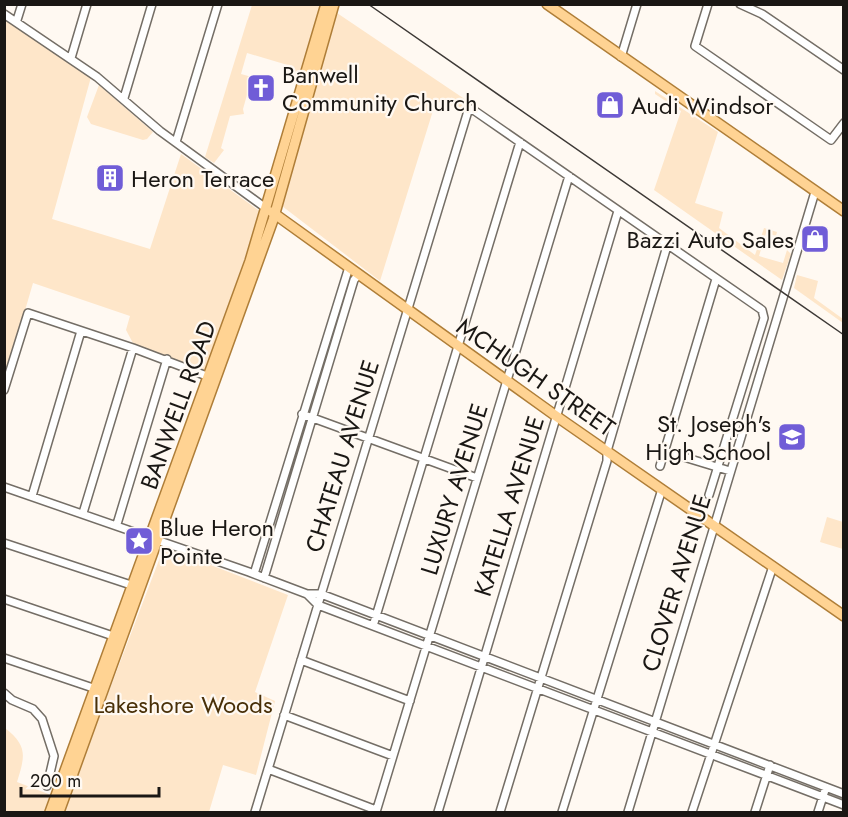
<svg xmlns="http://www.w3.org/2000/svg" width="848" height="817" viewBox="0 0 848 817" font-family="Jost,sans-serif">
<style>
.green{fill:#fee6c9}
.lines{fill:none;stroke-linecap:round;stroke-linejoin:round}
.minor-casing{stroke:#746e66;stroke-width:10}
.major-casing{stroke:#af7e38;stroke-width:12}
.minor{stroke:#fff;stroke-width:7}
.major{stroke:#ffd393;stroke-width:9}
.rail{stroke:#3d3936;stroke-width:1.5}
.labels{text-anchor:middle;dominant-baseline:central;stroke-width:4.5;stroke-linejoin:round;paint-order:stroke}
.poi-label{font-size:24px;fill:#1a1714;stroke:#fff9f2;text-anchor:start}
.street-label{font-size:24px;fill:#1a1714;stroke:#fff9f2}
.park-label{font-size:24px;fill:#493008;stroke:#fff9f2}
</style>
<rect width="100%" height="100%" fill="#fff9f2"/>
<!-- green -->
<path class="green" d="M252 5H322L300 78 289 76 291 66 247 53 241 74 252 77 243 109 244 114 230 116 221 148 224 150 214 163 205 157Z
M337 13 469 102 459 108 436 101 380 281 282 206Z
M5 18 91 77 52 219 150 249 181 154 261 212 205 371 134 345 126 330 130 316 33 283 5 379Z
M99 85 153 132 147 139 143 140 91 124 87 117Z
M655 91 718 132 695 203 723 212 719 228 755 255 764 228 777 232 776 236 766 233 759 256 783 263 787 250 791 254 782 280 654 190 681 111 655 94Z
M797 275 818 281 814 298 843 319V323L794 288Z
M827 517 843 522V549L820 542Z
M164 547 288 595 255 692 275 701 256 775 223 765 209 812H63Z
M5 728C28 746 25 756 17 782L51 795 45 812H5Z"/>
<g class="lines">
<!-- minor casing -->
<g class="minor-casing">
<path id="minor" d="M708 4 695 46 831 140 844 123
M740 4 762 14 844 70
M4 14 97 77 160 131 267 209
M17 20 22 4
M621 57 637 4
M71 58 87 4
M124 98 152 4
M176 142 218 4
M4 390 28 313 133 348 212 378
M302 414 477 478
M664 451 730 471
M660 466 716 279
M4 487 249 572 307 594 318 605 844 805
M32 496 81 331
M83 513 133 348
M117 524 167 359
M4 543 134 586
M254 574 349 267
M264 578 354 280 359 274
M307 594H321L844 794
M4 599 116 637
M373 626 520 142
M4 658 99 690
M301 660 410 701
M4 693 12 700 33 709 42 719 54 756 47 786
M284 715 393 756
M268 769 376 810
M255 812 468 111 472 109 762 310 764 318 709 495
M376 812 569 176
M438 812 618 211
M500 812 607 461V451L667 246
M562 812 662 489
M628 812 815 192
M692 812 773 566
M755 812 770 765
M818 812 826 787"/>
</g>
<!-- major casing -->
<g class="major-casing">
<path id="major" d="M547 4 844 211
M272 212 556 416 844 616
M50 812 250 261 326 4
M59 812 273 220 334 4"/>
</g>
<!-- minor -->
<use href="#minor" class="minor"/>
<!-- major -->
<use href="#major" class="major"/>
<!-- rail -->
<path class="rail" d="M368 4 844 335"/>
</g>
<!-- icons -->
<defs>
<g id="church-square" transform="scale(1.5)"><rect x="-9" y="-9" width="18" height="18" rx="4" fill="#705dd7" stroke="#fff9f2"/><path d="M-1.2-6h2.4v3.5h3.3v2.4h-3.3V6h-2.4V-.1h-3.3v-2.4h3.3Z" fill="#fff"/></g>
<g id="shop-square" transform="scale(1.5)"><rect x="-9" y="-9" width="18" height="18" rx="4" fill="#705dd7" stroke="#fff9f2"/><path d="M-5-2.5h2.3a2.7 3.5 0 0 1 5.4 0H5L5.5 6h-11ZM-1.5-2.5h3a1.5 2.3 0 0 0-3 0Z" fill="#fff"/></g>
<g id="building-square" transform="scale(1.5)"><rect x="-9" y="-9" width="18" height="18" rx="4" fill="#705dd7" stroke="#fff9f2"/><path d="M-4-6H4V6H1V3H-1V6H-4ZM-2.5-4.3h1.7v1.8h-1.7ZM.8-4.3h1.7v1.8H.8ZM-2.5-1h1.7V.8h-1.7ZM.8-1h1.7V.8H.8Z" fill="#fff"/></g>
<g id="school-square" transform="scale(1.5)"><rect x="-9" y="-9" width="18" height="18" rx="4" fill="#705dd7" stroke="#fff9f2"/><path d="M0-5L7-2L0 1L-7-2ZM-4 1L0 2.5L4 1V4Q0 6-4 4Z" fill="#fff"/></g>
<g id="sight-square" transform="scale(1.5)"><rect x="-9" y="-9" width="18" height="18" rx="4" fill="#705dd7" stroke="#fff9f2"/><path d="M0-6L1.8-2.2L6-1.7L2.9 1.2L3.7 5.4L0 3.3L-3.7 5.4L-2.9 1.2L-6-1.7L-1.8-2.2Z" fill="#fff"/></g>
</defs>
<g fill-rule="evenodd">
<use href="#church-square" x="261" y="88"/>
<use href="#shop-square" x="610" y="105"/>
<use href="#building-square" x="110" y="178"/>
<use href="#shop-square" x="815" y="239"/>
<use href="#school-square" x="792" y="437"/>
<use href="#sight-square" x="139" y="541"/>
</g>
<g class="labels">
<!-- poi labels -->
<g class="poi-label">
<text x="282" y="74">Banwell<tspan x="282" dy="28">Community Church</tspan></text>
<text x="631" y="105">Audi Windsor</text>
<text x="131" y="178">Heron Terrace</text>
<text x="794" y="239" text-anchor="end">Bazzi Auto Sales</text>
<text x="771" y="423" text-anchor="end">St. Joseph's<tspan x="771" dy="28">High School</tspan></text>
<text x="160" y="527">Blue Heron<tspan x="160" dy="28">Pointe</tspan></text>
</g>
<!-- street labels -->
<g class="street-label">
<text transform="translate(536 377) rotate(35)">MCHUGH STREET</text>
<text transform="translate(178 405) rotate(-70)">BANWELL ROAD</text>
<text transform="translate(342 456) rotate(-73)">CHATEAU AVENUE</text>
<text transform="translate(454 489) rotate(-73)">LUXURY AVENUE</text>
<text transform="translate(509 506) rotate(-73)">KATELLA AVENUE</text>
<text transform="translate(676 583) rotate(-73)">CLOVER AVENUE</text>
</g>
<!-- park labels -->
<g class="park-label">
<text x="183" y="704">Lakeshore Woods</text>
</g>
</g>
<!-- border -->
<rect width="848" height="817" fill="none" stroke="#1a1714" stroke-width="12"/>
<!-- scale -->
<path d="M21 787v9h138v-9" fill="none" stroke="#1a1714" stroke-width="3"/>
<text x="30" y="787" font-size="18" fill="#1a1714" stroke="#fff9f2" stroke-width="4.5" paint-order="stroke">200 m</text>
</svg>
